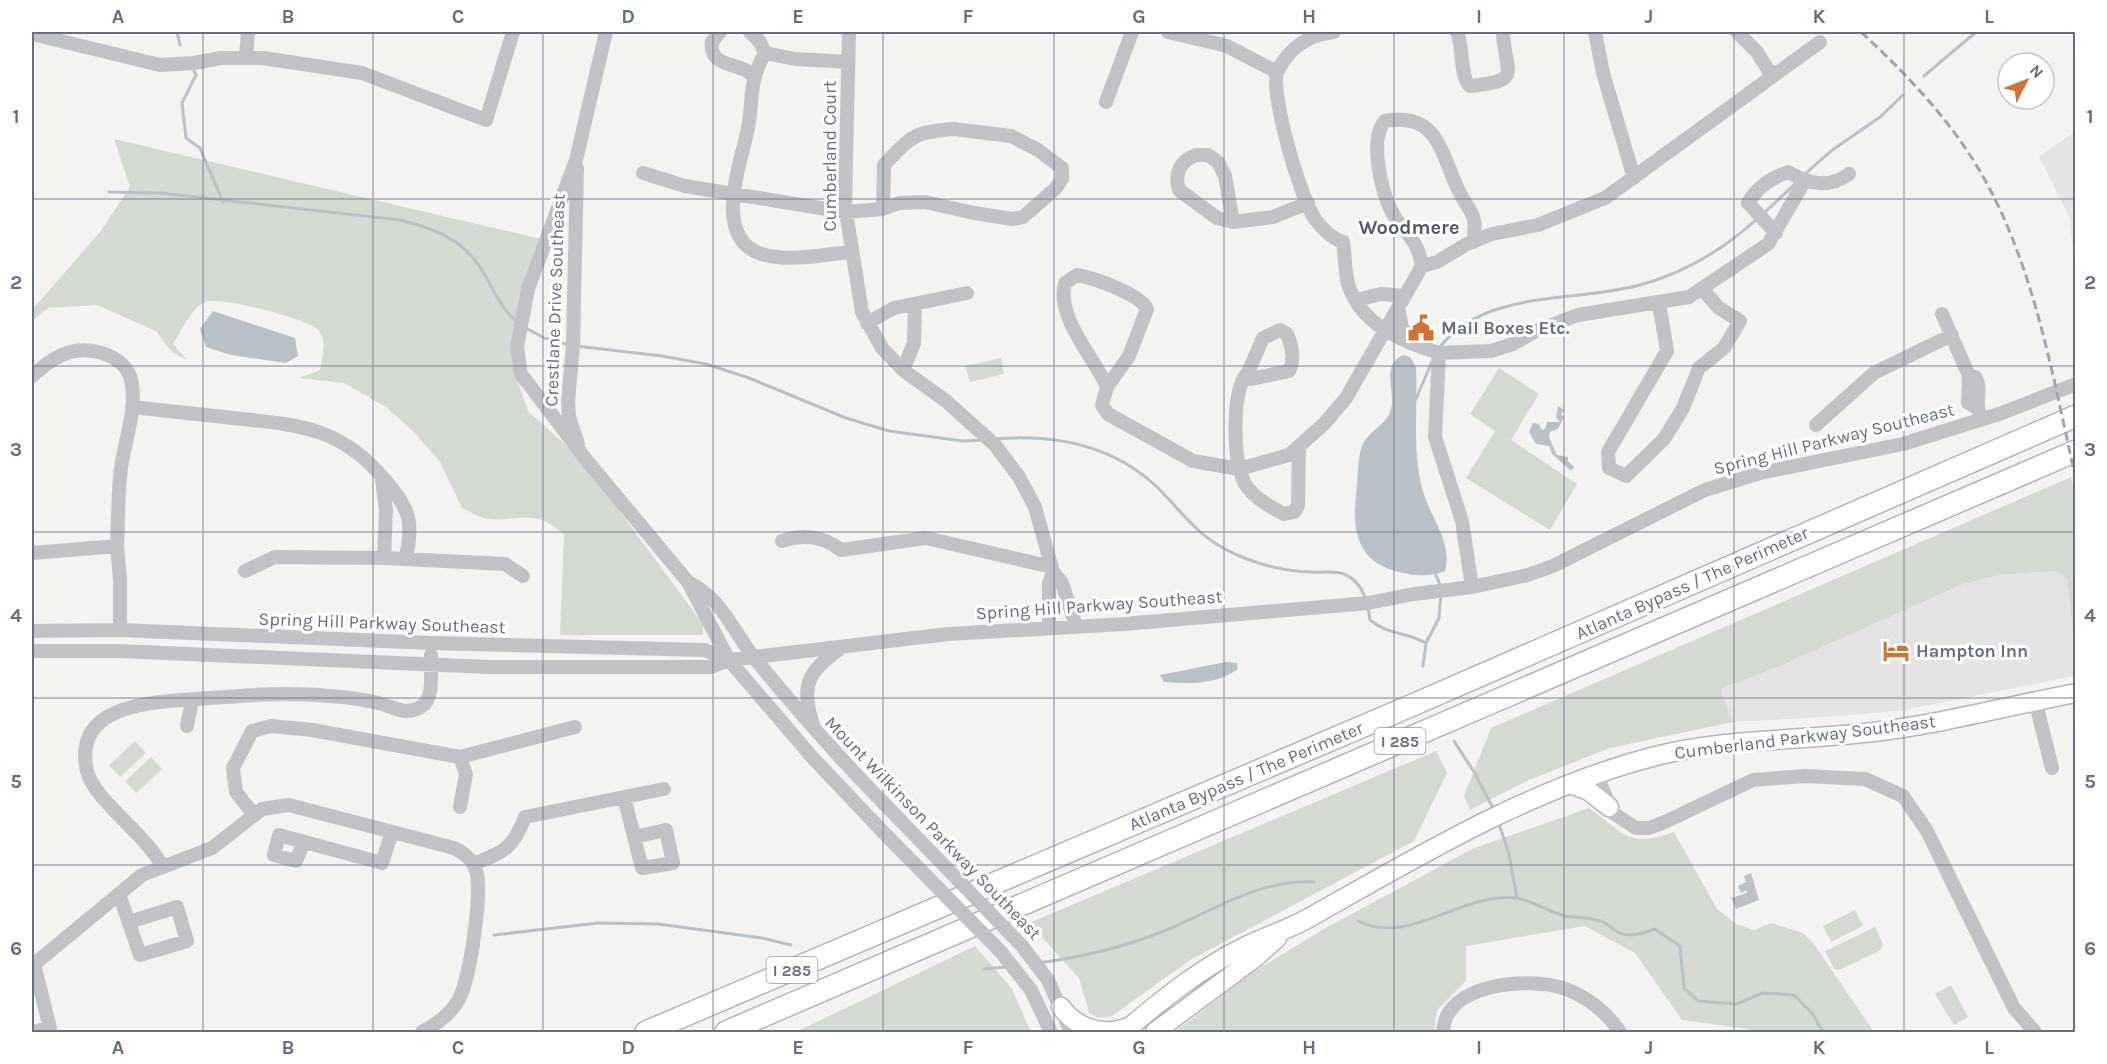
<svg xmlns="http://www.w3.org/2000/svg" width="2107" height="1064" viewBox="0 0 2107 1064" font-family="Karla,sans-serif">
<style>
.built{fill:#e4e4e4}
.green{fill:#d4dad2}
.water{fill:#b9c1c7}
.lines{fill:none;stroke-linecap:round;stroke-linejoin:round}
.stream{stroke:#b9c1c7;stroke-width:3}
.major-casing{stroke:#b3b5b9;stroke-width:21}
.highway-casing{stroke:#b2b4b8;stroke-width:24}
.minor{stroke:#c0c2c6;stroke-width:14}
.major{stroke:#fff;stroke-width:18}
.highway{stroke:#fff;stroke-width:21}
.rail{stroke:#a1a4aa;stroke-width:3;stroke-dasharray:9 4.5;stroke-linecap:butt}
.minor-bridge{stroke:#c0c2c6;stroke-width:14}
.grid{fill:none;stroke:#666f7f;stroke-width:1.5;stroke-opacity:0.55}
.labels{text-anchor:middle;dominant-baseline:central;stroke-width:6;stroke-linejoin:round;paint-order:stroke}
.shield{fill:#fff;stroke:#949aa5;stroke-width:1.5}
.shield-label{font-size:16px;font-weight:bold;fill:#666f7f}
.street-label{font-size:18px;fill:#666f7f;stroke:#fff}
.poi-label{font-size:18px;font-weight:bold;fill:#666f7f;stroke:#fff;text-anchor:start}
.neighbourhood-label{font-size:20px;font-weight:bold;fill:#535a65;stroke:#fff}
.neatline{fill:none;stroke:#666f7f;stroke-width:2}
.grid-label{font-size:20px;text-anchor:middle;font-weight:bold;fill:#666f7f}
</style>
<rect width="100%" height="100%" fill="#f3f4f1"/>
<!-- built -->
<path class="built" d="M2075 132V275L2070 219 2039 156Z
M2057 571 2067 579 2075 648V676L1904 710 1844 716 1733 722 1721 689 1782 665 1961 585 1998 575Z"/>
<!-- green -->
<path class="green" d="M114 139 541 239 519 313 512 364 528 411 581 459 703 624V635H560L564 535C535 508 523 521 489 519 480 518 470 512 462 508L440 462 414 432 386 407 344 383 299 378 320 370C322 357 328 341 318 330 307 318 224 298 208 301 193 304 181 332 173 344L187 360 172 352 156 331 97 305 48 308 32 321V310L100 232 130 187Z
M1001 358 1004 374 970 382 965 366Z
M1499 368 1539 394 1511 440 1577 484 1550 530 1466 478 1495 431 1470 414Z
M2071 477 2076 500 2075 648 2067 579 2057 571 1998 575 1961 585 1782 665 1721 689 1733 722 1610 748 1529 780 1470 810 1464 796 1491 728Z
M135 741 146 753 120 777 109 765Z
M1436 751 1447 773 1414 841 1190 960 1112 1016 1099 1018 1089 1013 1079 978 1029 923Z
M151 757 162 769 136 793 125 781Z
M1589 808C1625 833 1627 849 1674 832L1717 909 1736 924 1754 930 1771 923 1803 933 1814 944 1874 1032H1756L1748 1029 1682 1020 1635 953 1585 926 1466 946V981L1437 1010 1434 1032H1175L1250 974 1324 929 1472 849Z
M1855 910 1863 926 1831 942 1823 926Z
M1875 927 1883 944 1881 950 1839 970 1834 969 1825 951Z
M975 946 1012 989 1031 1032H796Z
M1951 985 1968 1017 1954 1025 1935 994Z"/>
<!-- water -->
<path class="water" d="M213 311 295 338 298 356 286 363 231 355 206 347 200 329Z
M1403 355 1410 357 1416 367C1418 407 1412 448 1422 488 1429 516 1453 541 1445 571 1430 577 1415 576 1399 572 1353 561 1352 526 1357 485 1358 473 1358 460 1361 449 1366 431 1387 426 1391 409 1396 391 1380 366 1403 355Z
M1558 406 1564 410 1561 414 1564 417 1558 429 1550 432 1549 437 1557 455 1568 457V461L1574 467 1571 471 1552 454 1549 446 1536 444 1529 432 1533 423 1539 424 1542 430 1545 429 1547 422H1560L1556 418Z
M1226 662 1237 663 1238 669C1215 685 1190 684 1164 682L1160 675Z
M1751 873 1759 900 1736 909 1731 898 1747 893 1746 890 1741 893 1738 886 1746 882 1744 876Z"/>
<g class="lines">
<!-- stream -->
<path class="stream" d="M177 32 180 45
M194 71 196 75 182 103 186 138 200 148 223 202
M1924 76 1976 32
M1805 174 1831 151 1880 117 1903 95
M109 192 161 193 400 220C437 229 467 241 486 277 496 295 502 309 518 323
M1763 214 1796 183
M526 328 544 338 569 345
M576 346 662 356 706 364 749 378 846 418 889 431 963 441 984 440
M1439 348C1486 288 1575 303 1640 285 1685 273 1724 249 1758 218
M1416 399 1433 359
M994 439C1054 434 1113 445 1158 488 1187 517 1197 537 1237 555 1261 565 1286 572 1312 572 1322 573 1335 570 1344 574 1356 579 1362 588 1366 600
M1436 575 1441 587
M1368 606 1370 620C1388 635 1406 632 1426 643
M1423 666 1426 643 1439 618 1441 593
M1454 741 1474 772 1494 810
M1498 821 1509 854 1517 898
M1358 921C1410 947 1462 891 1517 898 1533 901 1549 912 1565 916 1576 918 1590 917 1601 921 1607 923 1611 928 1616 931 1630 939 1642 933 1655 929L1680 946 1684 988 1698 1001 1736 1004 1763 993 1794 995 1812 1013 1823 1032
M494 935 598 923 658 924 762 938 791 945
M1039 963C1081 957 1119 949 1159 933 1208 914 1259 878 1314 882
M984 969 1006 967"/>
<!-- major casing -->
<g class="major-casing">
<path id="major" d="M1570 784 1589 791 1609 807
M1061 1007C1078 1030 1105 1037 1131 1026
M1124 1032C1161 1000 1202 967 1246 946 1266 936 1287 930 1307 919 1417 857 1529 789 1652 757 1725 738 1799 741 1873 732 1941 724 2008 706 2076 693
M1155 1032 1256 957 1277 938"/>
</g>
<!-- highway casing -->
<g class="highway-casing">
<path id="highway" d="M646 1032 1408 707 2076 416
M726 1032 2076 451"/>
</g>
<!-- minor -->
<path class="minor" d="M606 32 576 160 528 289 517 347 521 374 588 462 688 582 729 660 812 757 883 832
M720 32 712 42C708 69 743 62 753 76
M750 32 760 42 765 53C746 86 755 103 746 137 736 179 711 251 777 257 801 260 827 254 850 252
M849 32 845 206 862 312 882 348 903 370 946 401 995 445 1019 477 1035 507 1053 572 1062 583 1076 626
M1168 32 1227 46 1277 72C1271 97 1300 197 1315 219 1322 228 1332 239 1343 242 1345 255 1345 272 1348 284 1361 325 1401 341 1439 353L1435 437 1462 521 1472 587
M1457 32C1464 47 1459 76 1470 86 1524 80 1505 75 1503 32
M1595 32 1603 73 1634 178
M1737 32 1757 52 1772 76
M32 34 160 65 194 63 221 58H263L362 73 486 120 513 32
M765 53 795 59 848 62
M246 58 248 32
M1277 72C1289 48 1307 35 1334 32
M1106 102 1132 32
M954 129 1011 136 1038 150 1062 168V179L1055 189 1023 217 1012 219 974 213 925 202 899 203 883 209 884 165C911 136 914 132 954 129Z
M1196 155H1208L1218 162 1225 176 1233 222 1217 218 1179 190C1174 173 1180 161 1196 155Z
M577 168 573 346 568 401 569 417 578 444
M643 173 685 186 845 212 883 209
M1233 222 1273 217 1308 203
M1776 233 1748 203C1757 187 1771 178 1788 172 1809 184 1829 189 1849 174
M1422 266C1417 236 1403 234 1391 210 1381 190 1369 138 1385 121 1437 112 1440 150 1457 187 1468 213 1479 211 1473 242
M1077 275C1094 278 1140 294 1147 309L1129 356 1107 387C1093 355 1056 318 1065 283Z
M1356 300 1381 294 1405 296
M1659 303 1667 351 1608 452 1609 468 1626 476 1664 439 1683 408 1699 368 1724 348 1740 321 1719 308 1702 289
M1398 308 1402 327 1410 343
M1942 314 1969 376 1968 403 1977 408
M867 323 894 308 967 293
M1280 330 1287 334C1292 345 1295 360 1289 371L1251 379 1246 377 1263 338Z
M1439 353 1491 351 1513 344 1536 331 1578 315 1689 297 1768 244 1804 182
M903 370 914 343 915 304
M32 376C51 359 71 345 98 352 111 355 125 363 130 376 140 407 122 445 120 477 118 500 118 523 117 546L32 553
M1245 376C1232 397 1233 459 1244 482 1251 496 1270 507 1284 514L1294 512 1298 506 1299 448
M1969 376 1975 377C1983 389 1974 402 1980 415
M1107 387 1102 405 1108 414 1193 461 1239 469 1289 455 1324 424 1346 398 1422 266 1437 262 1467 244 1492 234 1538 225 1605 198 1820 42
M132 407C166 411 199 414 233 418 298 425 340 426 385 480 411 511 413 520 406 559
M1816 425 1874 373 1952 335
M382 479 386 510 384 558
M782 541C803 534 824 536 841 550L926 538 1052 567
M117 546 120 579V630
M245 571 275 557 384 558 505 564 523 576
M688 582C723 599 733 632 756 660 802 716 850 770 901 821
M1049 628V583L1053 572
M32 631 120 630 431 643 705 650 729 660
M32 651H119L488 667H711L729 660 948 634 1124 624 1368 603 1414 594 1472 587 1528 575 1553 566 1705 490 1760 473 1903 444 2002 413 2076 384
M2035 700 2052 768
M813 725C800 685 808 671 841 648
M187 726 192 700
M1596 774 1613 813 1636 828H1649L1665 822 1753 780 1805 776 1865 779 1903 796 1927 831 2014 1008 2035 1032
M624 797 642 868 673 863 666 830 634 837
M460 807 466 774 460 757
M254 815 236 792 233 768 252 731 271 726 312 730 460 757 575 727
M304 842 296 861 274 855 279 835 382 863 392 832
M473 864C505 852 513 848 525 817L664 789
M162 866C146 834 93 799 87 771 71 698 167 702 211 698 251 695 289 692 329 696 345 697 362 699 378 703 387 705 396 710 405 711 410 711 417 710 422 706 435 698 430 669 431 655
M119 894 140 955 187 941 177 907 129 922
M32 966 142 875 212 848 262 809 289 805 454 848C463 852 473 860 476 870 483 891 470 979 459 999 451 1014 437 1024 422 1032
M1048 980 1071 1032
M1031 990 1051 1032
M32 1032 50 1028 34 964
M1443 1032C1445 983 1527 977 1563 988 1586 996 1607 1012 1620 1032"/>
<!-- major -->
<use href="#major" class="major"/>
<!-- highway -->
<use href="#highway" class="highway"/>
<!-- rail -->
<path class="rail" d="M1861 32C1903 71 1944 113 1975 163 2033 257 2052 373 2076 480"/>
<!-- minor-bridge -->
<path class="minor-bridge" d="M901 821 1022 946 1048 980
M883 832 1001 952 1031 990"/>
</g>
<!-- grid -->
<path class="grid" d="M203 32V1032M373 32V1032M543 32V1032M713 32V1032M883 32V1032M1054 32V1032M1224 32V1032M1394 32V1032M1564 32V1032M1734 32V1032M1904 32V1032M32 199H2076M32 366H2076M32 532H2076M32 698H2076M32 865H2076"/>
<!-- icons -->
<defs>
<g id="civic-bare" transform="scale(2.07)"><path d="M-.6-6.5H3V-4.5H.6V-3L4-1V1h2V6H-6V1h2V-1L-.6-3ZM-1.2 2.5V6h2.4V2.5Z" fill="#d17233" stroke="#fff" stroke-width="2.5" paint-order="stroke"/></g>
<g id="hotel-bare" transform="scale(2.07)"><path d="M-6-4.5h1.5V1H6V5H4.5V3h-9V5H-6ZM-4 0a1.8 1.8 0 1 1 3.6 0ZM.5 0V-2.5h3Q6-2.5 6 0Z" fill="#d17233" stroke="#fff" stroke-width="2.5" paint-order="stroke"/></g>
</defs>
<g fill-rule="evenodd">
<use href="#civic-bare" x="1421" y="328"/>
<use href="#hotel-bare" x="1896" y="651"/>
</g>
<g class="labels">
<!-- shield labels -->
<g class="shield">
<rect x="1374.5" y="728" width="51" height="26" rx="4.5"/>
<rect x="766.5" y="957" width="51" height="26" rx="4.5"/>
</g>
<g class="shield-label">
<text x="1400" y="741">I 285</text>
<text x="792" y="970">I 285</text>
</g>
<!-- street labels -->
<g class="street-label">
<text transform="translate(830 156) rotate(-90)">Cumberland Court</text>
<text transform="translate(555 300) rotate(-88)">Crestlane Drive Southeast</text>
<text transform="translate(1834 439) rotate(-14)">Spring Hill Parkway Southeast</text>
<text transform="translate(1692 583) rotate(-24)">Atlanta Bypass / The Perimeter</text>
<text transform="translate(1099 605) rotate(-4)">Spring Hill Parkway Southeast</text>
<text transform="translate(382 623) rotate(2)">Spring Hill Parkway Southeast</text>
<text transform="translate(1805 737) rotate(-7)">Cumberland Parkway Southeast</text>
<text transform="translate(1246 776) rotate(-23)">Atlanta Bypass / The Perimeter</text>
<text transform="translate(933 828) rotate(46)">Mount Wilkinson Parkway Southeast</text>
</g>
<!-- poi labels -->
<g class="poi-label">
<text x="1441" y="328">Mail Boxes Etc.</text>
<text x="1916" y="651">Hampton Inn</text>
</g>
<!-- neighbourhood labels -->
<g class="neighbourhood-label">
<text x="1409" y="227">Woodmere</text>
</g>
</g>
<!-- border -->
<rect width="2107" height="1064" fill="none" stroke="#ffffff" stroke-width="66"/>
<!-- north arrow -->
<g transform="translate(2026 81) rotate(48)"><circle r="28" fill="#ffffff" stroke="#c2c5cc" stroke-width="1.5"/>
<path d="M0-4.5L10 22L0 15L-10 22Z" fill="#d17233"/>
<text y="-9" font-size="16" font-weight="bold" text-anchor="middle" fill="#666f7f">N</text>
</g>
<rect x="33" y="33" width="2041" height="998" class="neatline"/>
<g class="grid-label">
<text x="118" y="23">A</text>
<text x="288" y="23">B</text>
<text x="458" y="23">C</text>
<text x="628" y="23">D</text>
<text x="798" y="23">E</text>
<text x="968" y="23">F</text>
<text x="1139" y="23">G</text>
<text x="1309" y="23">H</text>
<text x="1479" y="23">I</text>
<text x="1649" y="23">J</text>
<text x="1819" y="23">K</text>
<text x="1989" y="23">L</text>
<text x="16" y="123">1</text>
<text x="2090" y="123">1</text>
<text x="16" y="289">2</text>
<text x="2090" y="289">2</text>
<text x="16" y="456">3</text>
<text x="2090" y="456">3</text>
<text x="16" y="622">4</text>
<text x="2090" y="622">4</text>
<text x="16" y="788">5</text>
<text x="2090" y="788">5</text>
<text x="16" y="955">6</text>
<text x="2090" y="955">6</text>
<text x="118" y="1054">A</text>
<text x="288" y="1054">B</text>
<text x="458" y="1054">C</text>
<text x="628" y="1054">D</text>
<text x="798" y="1054">E</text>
<text x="968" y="1054">F</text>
<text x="1139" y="1054">G</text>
<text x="1309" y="1054">H</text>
<text x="1479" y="1054">I</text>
<text x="1649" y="1054">J</text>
<text x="1819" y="1054">K</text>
<text x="1989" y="1054">L</text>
</g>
</svg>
